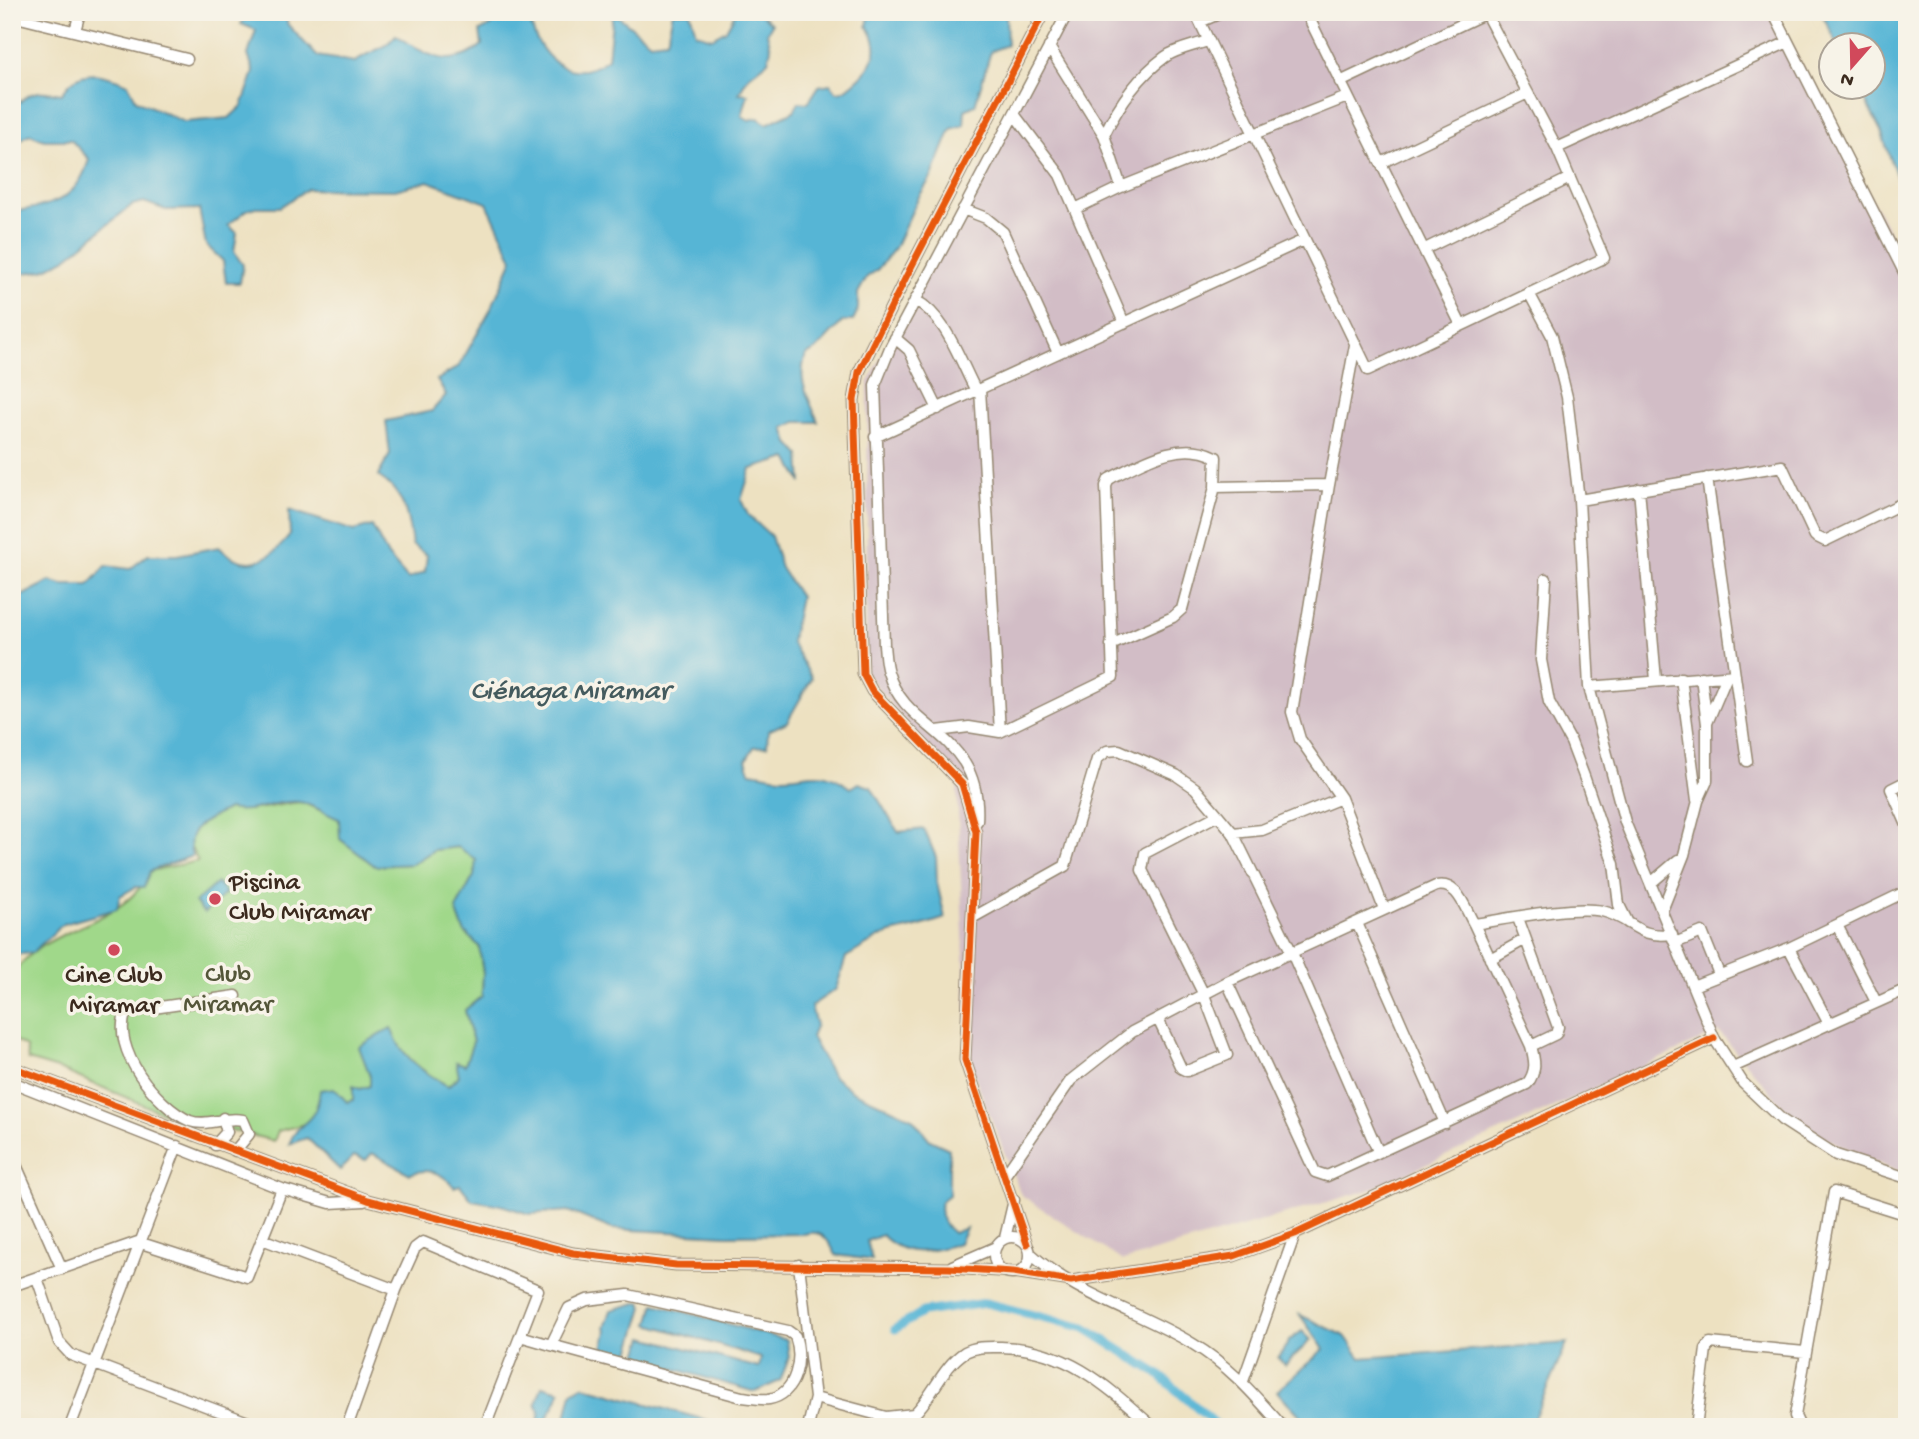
<svg xmlns="http://www.w3.org/2000/svg" width="1919" height="1439" viewBox="0 0 1919 1439" font-family="'Gochi Hand',sans-serif">
<style>
.industrial{fill:#d2bdc6}
.green{fill:#a0d88a;stroke:#6e8154;stroke-width:2}
.water{fill:#56b5d5;stroke:#48707a;stroke-width:2}
.lines{fill:none;stroke-linecap:round;stroke-linejoin:round}
.canal{stroke:#56b5d5;stroke-width:9}
.minor-casing{stroke:#948670;stroke-width:13}
.minor{stroke:#fff;stroke-width:10}
.cycleway-casing{stroke:#f7f3e8;stroke-width:11}
.cycleway{stroke:#e8590c;stroke-width:7}
.poi-dot{fill:#d1495b;stroke:#f7f3e8;stroke-width:2.5}
.labels{text-anchor:middle;dominant-baseline:central;stroke-width:7;stroke-linejoin:round;paint-order:stroke}
.poi-label{font-size:26px;fill:#3b2a1e;stroke:#f7f3e8;text-anchor:start}
.park-label{font-size:26px;fill:#545639;stroke:#f7f3e8}
.water-label{font-size:28px;font-style:italic;fill:#445b5e;stroke:#f7f3e8}
</style>
<rect width="100%" height="100%" fill="#f7f3e8"/>
<filter id="ink" filterUnits="userSpaceOnUse"><feTurbulence type="fractalNoise" baseFrequency=".0143" numOctaves="2"/><feDisplacementMap in="SourceGraphic" scale="14" xChannelSelector="R" yChannelSelector="G"/><feConvolveMatrix kernelMatrix="1 2 1 2 8 2 1 2 1" color-interpolation-filters="sRGB"/></filter>
<filter id="wash" filterUnits="userSpaceOnUse"><feTurbulence type="fractalNoise" baseFrequency=".00686" numOctaves="4" result="noise"/><feDisplacementMap in="SourceGraphic" scale="28" xChannelSelector="R" yChannelSelector="G"/><feGaussianBlur stdDeviation="1.57" result="paint"/><feColorMatrix in="noise" values="0 0 0 0 0 0 0 0 0 0 0 0 0 0 0 0 0 1.4 0 .05"/><feComposite in="paint" operator="in"/></filter>
<g filter="url(#wash)">
<rect width="100%" height="100%" fill="#ede1c1"/>
<!-- industrial -->
<path class="industrial" d="M1065 12H1774L1907 266V1173L1887 1167 1800 1126 1719 1032 1372 1189 1123 1261 1021 1195 968 1059 957 786 866 673 868 382Z"/>
<!-- green -->
<path class="green" d="M301 802 340 819V839L375 866 412 864 434 850 458 847 477 860 474 876 456 909 464 931 479 946 483 973 482 996 465 1010 473 1042 465 1065 457 1062 459 1076 448 1086C423 1072 402 1057 391 1029L370 1076V1086L360 1089 353 1100 318 1110 308 1123 278 1131 274 1141 156 1110 61 1070 28 1060 26 1047 12 1039V974C18 967 24 960 31 954 68 924 129 919 150 871L198 861 188 842C196 822 211 819 228 808 249 814 277 804 301 802Z"/>
<!-- water -->
<path class="water" d="M248 12H284L288 25 317 56 355 62C372 48 380 54 396 35 426 55 452 72 482 45L480 31 492 25 489 12H526C530 21 532 29 536 38 552 69 579 81 608 59L613 12 650 42 667 40 673 12H690L696 33 712 38 726 30 736 12H758L772 24 767 33 771 48 768 61 748 77 739 93 748 94 742 116 749 120 758 118 767 124 794 111 799 102 808 103 819 86 830 84 836 92C847 91 846 89 854 83 873 67 884 49 867 26L870 12H1006L1007 45 991 51 975 105 965 110 964 125 951 129 932 176 918 198 895 248 877 270 867 277 858 293V309L853 321H843L816 350 806 355C796 382 809 396 818 422H796L784 428 789 443 800 455 802 483 788 458 751 469 741 500 748 515 771 536 781 568 800 597 791 642 812 678 787 722 768 731 767 746 754 747 746 760 750 772C760 773 773 777 783 777 815 775 822 767 851 788L859 783 871 787 898 832 924 829 936 857 937 883 945 918C927 925 909 929 891 933 876 937 860 950 846 957L836 989 811 1006 816 1025 811 1037 832 1075 852 1091 912 1118 930 1140 949 1149V1195L941 1201C938 1215 943 1225 953 1233L966 1228 959 1243C929 1253 905 1258 882 1235L867 1241 872 1260 836 1255C828 1240 823 1229 804 1234L727 1235 612 1229 568 1211 529 1214 501 1205 472 1200 460 1185 454 1187C442 1172 428 1167 410 1174L372 1153 366 1160 354 1156 340 1170 307 1138 289 1144C299 1118 316 1127 320 1090L334 1088 347 1102 353 1100V1086L360 1089 370 1086V1076L359 1047 391 1028C401 1057 422 1072 448 1086L459 1076 456 1062 465 1065 473 1042 465 1010 482 996 483 973 479 946 464 931 456 909 474 876 476 860 458 847 434 850 412 864 375 866 340 839 339 819C327 815 311 803 299 802 271 800 255 815 228 809 206 821 184 826 192 856L150 871 144 887H136L120 896 117 909 63 924 32 953 12 955V601L50 581 62 585H89L106 566 130 569 148 555H177L219 547C246 574 270 561 290 535L289 510 354 531 372 526 388 556 408 579 425 572 427 555 412 545C408 516 405 493 378 476L390 454 386 421 432 411 446 395 437 380 459 366 490 311 513 259 487 203 428 181 395 190 307 189 280 207H255L247 210 228 225 237 233 234 252 243 265 240 283H226L223 261 206 245 199 209 166 210 144 202 132 205 65 259 44 270 12 275V212C51 205 77 202 89 159L71 140H44L30 134 12 145V99L20 102C33 89 44 91 62 94 77 66 103 73 128 84L136 100 184 122 229 118 242 106 254 72 248 55 256 30 241 24Z
M1821 12H1907V207L1881 131 1859 88H1874V46L1838 45Z
M217 883 226 893 204 913 195 902Z
M641 1302 644 1307 629 1356 603 1348 607 1331 605 1328 611 1310Z
M655 1304 787 1340 789 1358 780 1381 755 1392 637 1358 644 1337 759 1368 761 1358 649 1324Z
M1300 1315 1345 1336 1361 1358 1567 1343 1530 1427H1311L1277 1391 1324 1349Z
M1302 1331 1311 1340 1285 1365 1278 1358 1290 1340Z
M542 1386 560 1391C557 1406 548 1413 543 1427H537L540 1411 536 1404Z
M582 1386 717 1423 720 1427H573L566 1418 572 1392Z"/>
<g class="lines">
<!-- canal -->
<path class="canal" d="M895 1329 923 1312 986 1303 1085 1328 1157 1373 1219 1427"/>
</g>
</g>
<g filter="url(#ink)">
<g class="lines">
<!-- minor casing -->
<g class="minor-casing">
<path id="minor" d="M1195 12 1368 370 1604 258 1557 148 1485 12
M1306 12 1461 325
M1773 12 1907 278
M12 16 187 59
M1200 22 1223 12
M75 31 80 12
M1049 47 1104 135
M1340 82 1488 12
M1014 114 1060 175 1124 323
M1557 148 1788 42
M1383 162 1528 93
M1121 187 1104 135C1118 106 1139 76 1165 57 1176 49 1194 46 1207 41
M963 209 986 218 1003 232 1058 353
M1075 209 1121 187 1347 97
M1425 249 1570 178
M1529 293 1552 336 1567 397 1579 500 1589 687 1625 822 1714 1038 1743 1083 1782 1120 1836 1155 1907 1178
M915 300C946 316 960 361 976 391
M895 338 909 350 938 409
M980 389 1000 732
M875 437 1304 240
M1707 478 1747 761
M1639 489 1656 680
M1579 500 1782 466 1815 536 1825 541 1907 501
M1546 579 1541 660 1549 702 1571 742 1585 779 1614 864 1619 905 1628 923
M1111 645 1173 617 1182 609 1215 487
M1681 678 1697 800
M1589 687 1735 675
M1707 723 1727 676
M937 731 969 727 1000 732 1113 677 1106 486 1109 479C1141 463 1180 438 1216 457L1215 487 1329 485 1355 345
M1907 781 1891 789 1907 825
M1341 798 1384 909
M977 821C983 733 905 733 888 672 885 663 885 653 884 645L875 385 890 348 1068 12
M1233 833 1262 830 1341 798 1300 739 1292 712 1329 485
M1651 883 1678 860
M1663 908 1684 855 1698 801 1707 781V724L1701 677
M972 918 1065 866 1097 759 1107 751 1119 750 1176 775 1195 788 1218 815
M1518 918 1558 1027 1556 1034 1531 1046
M1357 923 1445 1123
M1837 925 1876 1002
M1675 943 1702 932 1719 974
M1789 948 1907 891
M1490 959 1524 940
M1227 982 1315 1172 1327 1176 1527 1084C1537 1071 1535 1061 1531 1046L1474 924
M1693 986 1789 948 1829 1024 1907 989
M1158 1019 1181 1068 1187 1071 1227 1055 1204 995 1142 870 1145 853 1218 815 1233 833 1292 953 1378 1151
M12 1067 368 1200 573 1253 676 1265 949 1268 1013 1272 1071 1281 1234 1256 1295 1234 1714 1038
M1733 1067 1829 1024
M12 1082 282 1189 330 1203 364 1201
M215 1145 227 1132 223 1118
M235 1151 249 1134 243 1120C225 1116 206 1127 190 1121 157 1107 110 1048 126 1012L236 996
M12 1156 62 1269
M1005 1175 1071 1080 1132 1032 1227 982 1436 886C1458 881 1465 909 1474 924 1507 919 1571 905 1602 911 1633 918 1635 939 1672 934
M994 1255a18 18 0 1 1 36 0a18 18 0 1 1-36 0Z
M1005 1238 1014 1200
M262 1239 396 1290 415 1248 423 1242 538 1290 485 1427
M1027 1244 965 1060 976 832 962 784 872 691 863 674 854 400 859 372 907 275 1044 12
M1030 1253C1075 1295 1141 1312 1193 1344 1230 1366 1255 1396 1283 1427
M799 1265 815 1398 886 1417 914 1414C933 1396 942 1367 965 1352 976 1346 989 1347 1001 1347 1067 1348 1107 1386 1153 1427
M952 1266 996 1247
M37 1278 59 1342 71 1355 261 1427
M12 1286 138 1242 247 1277 282 1189
M520 1336 551 1345 742 1397C751 1398 760 1400 769 1399 797 1394 803 1358 795 1336L788 1331 628 1295 587 1300 569 1308 551 1345
M1243 1381 1295 1234
M70 1427 177 1146
M347 1427 396 1290
M808 1427 815 1398
M1696 1427 1706 1349 1710 1343 1805 1352
M1800 1427 1795 1416 1834 1192 1907 1215"/>
</g>
<!-- minor -->
<use href="#minor" class="minor"/>
<!-- cycleway casing -->
<g class="cycleway-casing">
<path id="cycleway" d="M12 1067 368 1200 573 1253 676 1265 949 1268 1013 1272 1071 1281 1234 1256 1295 1234 1714 1038
M1027 1244 965 1060 976 832 962 784 872 691 863 674 854 400 859 372 907 275 1044 12"/>
</g>
<!-- cycleway -->
<use href="#cycleway" class="cycleway"/>
</g>
</g>
<!-- markers -->
<g class="poi-dot">
<circle cx="215" cy="899" r="7"/>
<circle cx="114" cy="950" r="7"/>
</g>
<g class="labels">
<!-- poi labels -->
<g class="poi-label">
<text x="229" y="884">Piscina<tspan x="229" dy="30">Club Miramar</tspan></text>
<text x="114" y="977" text-anchor="middle">Cine Club<tspan x="114" dy="30">Miramar</tspan></text>
</g>
<!-- park labels -->
<g class="park-label">
<text x="228" y="976">Club<tspan x="228" dy="30">Miramar</tspan></text>
</g>
<!-- water labels -->
<g class="water-label">
<text x="570" y="692">Ciénaga Miramar</text>
</g>
</g>
<!-- margin -->
<rect width="1919" height="1439" fill="none" stroke="#f7f3e8" stroke-width="42"/>
<!-- north arrow -->
<g transform="translate(1852 66) rotate(200)"><circle r="33" fill="#f7f3e8" stroke="#aca397" stroke-width="2"/>
<path d="M0-5L12 26L0 18L-12 26Z" fill="#d1495b"/>
<text y="-10" font-size="19" font-weight="bold" text-anchor="middle" fill="#3b2a1e">N</text>
</g>
</svg>
